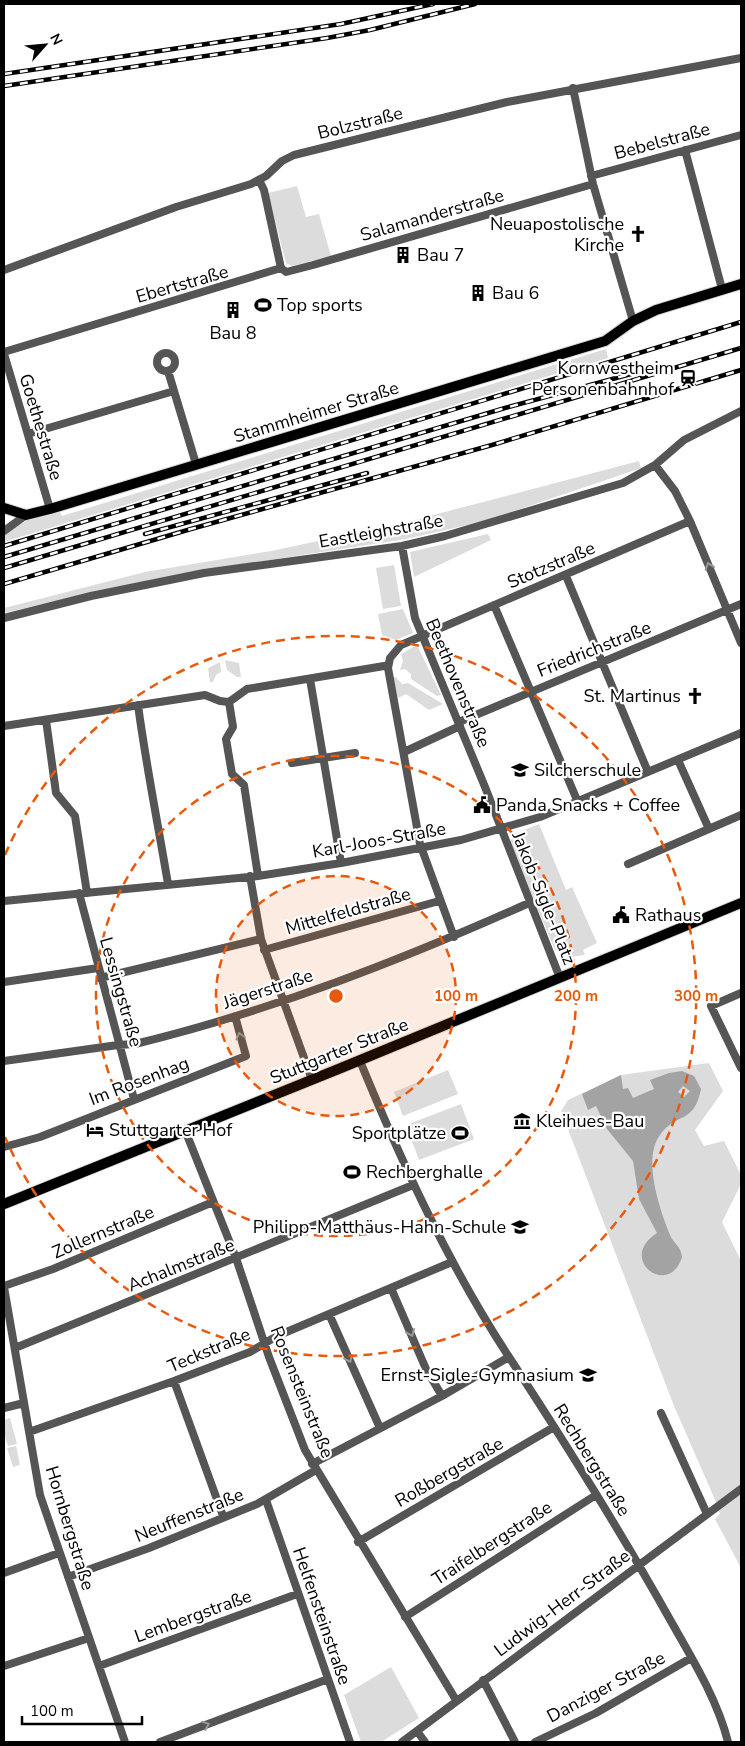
<svg xmlns="http://www.w3.org/2000/svg" width="745" height="1746" viewBox="0 0 745 1746" font-family="'Nunito Sans',sans-serif">
<style>
.green{fill:#dcdcdc}
.water{fill:#a3a3a3;fill-rule:evenodd}
.lines{fill:none;stroke-linecap:round;stroke-linejoin:round}
.major-casing{stroke:#dbdbdb;stroke-width:12}
.minor{stroke:#555;stroke-width:8}
.major{stroke:#000;stroke-width:10}
.rail-casing{stroke:#000;stroke-width:4.5}
.rail{stroke:#fff;stroke-width:2.5;stroke-dasharray:8;stroke-linecap:butt}
.oneway{stroke:#999}
.ring{fill:none;stroke:#e8590c;stroke-width:2.5;stroke-dasharray:9 6}
.labels{text-anchor:middle;dominant-baseline:central;stroke-width:4.5;stroke-linejoin:round;paint-order:stroke}
.street-label{font-size:18px;fill:#000;stroke:#fff}
.poi-label{font-size:18px;fill:#000;stroke:#fff;text-anchor:start}
.centre{fill:#e8590c;stroke:#fff;stroke-width:2.5}
.ring-label{font-size:15px;text-anchor:middle;font-weight:bold;fill:#e8590c;stroke:#fff;stroke-width:4.5;stroke-linejoin:round;paint-order:stroke}
</style>
<rect width="100%" height="100%" fill="#fff"/>
<!-- green -->
<path class="green" d="M297 186 306 217 319 214 331 256 292 266 286 263 268 193Z
M606 349 608 358 4 542V533L28 520 60 512 62 516Z
M639 461 641 468 485 521 406 539 257 562 90 593 4 613V608L145 572 271 551 403 523Z
M488 534 491 540 414 577 410 552Z
M394 565 401 606 383 609 376 568Z
M403 609 413 633 396 640 382 635 378 614Z
M417 645 441 695 437 696 411 679V674L405 669 400 670 403 661 401 654Z
M225 660 239 663 241 677H237L227 670Z
M220 662 221 672 216 675 213 682H210L208 668Z
M393 677H396L402 684 408 683 443 704 429 710 406 694 398 698Z
M539 824 566 890 572 887 597 943 583 950 585 955 568 957 555 950 510 842 514 834Z
M709 1063 723 1091 695 1130 704 1146 724 1141 741 1175V1184L722 1222 741 1261V1568L715 1519 720 1514 716 1502 674 1406 561 1111 568 1100 621 1075Z
M448 1070 458 1094 403 1116 394 1092Z
M461 1104 474 1139 419 1160 406 1125Z
M10 1418 17 1444 8 1446 4 1434V1420Z
M16 1446 20 1465 13 1467 7 1448Z
M391 1667 419 1718 381 1742H361L344 1695Z"/>
<!-- water -->
<path class="water" d="M682 1071 694 1076 701 1089C694 1125 676 1112 660 1135 642 1159 660 1210 670 1235 673 1243 681 1246 682 1257 669 1299 616 1259 657 1233L639 1199 633 1161 607 1129 596 1106 588 1110 582 1094 621 1075 623 1089 628 1088 633 1098 654 1089 650 1080 669 1073ZM683 1086 690 1091 684 1097 678 1092Z"/>
<g class="lines">
<!-- major casing -->
<g class="major-casing">
<path id="major" d="M4 508 26 515 50 509 605 341 633 321 656 310 741 284
M4 1204 341 1068 741 903"/>
</g>
<!-- minor -->
<path class="minor" d="M573 88 593 184 633 321
M685 150 722 289
M591 176 741 135
M259 180 264 190 281 268
M281 268 286 272 313 265 593 184
M4 270 176 207 251 184 266 176 282 161 294 155 507 102 741 58
M4 352 281 268
M157 362a9 9 0 1 1 18 0a9 9 0 1 1-18 0Z
M4 354 50 509
M168 371 196 464
M28 434 174 391
M655 465 675 491 690 521 741 643
M4 531 26 515
M402 546 415 618 485 787 560 978
M566 576 648 772
M494 605 577 800
M4 618 91 596 204 573 402 546 445 536 623 483 655 465 684 440 741 411
M310 679 341 863
M229 702 233 727 226 739 232 774 244 785 258 876
M138 705C146 765 158 824 168 884
M46 720 56 793 75 816 87 893
M459 722 741 604
M4 726 205 695 220 701 229 702 247 689 384 666
M404 752 460 726
M678 760 709 829
M292 763 355 753
M628 864 741 815
M250 876 261 939 312 1080
M79 893 134 1099
M4 901 258 876 341 863 461 840 540 817 741 733
M454 937 420 844 388 668 390 658 401 645 690 521
M264 950 439 901
M100 978 261 939
M4 982 98 968
M741 993 711 1006 741 1068
M4 1061 118 1045 135 1044C271 1011 402 960 529 903
M360 1061C402 1163 448 1264 509 1357 564 1441 618 1527 668 1616 690 1655 717 1698 728 1742
M185 1130 236 1258 269 1357 305 1450 456 1700
M4 1147 40 1137 246 1056 235 1016
M4 1286 53 1269 213 1202
M4 1287 40 1495 125 1742
M391 1288 426 1369 442 1396
M329 1314 380 1428
M15 1348 413 1185
M174 1381 223 1516
M4 1408 24 1403
M661 1413 707 1514
M29 1432 174 1381 250 1352 277 1336 452 1262
M312 1464 442 1396 509 1357
M266 1500 350 1742
M358 1542 554 1427
M4 1573 59 1553
M68 1577 149 1548 257 1504 316 1470
M405 1617 596 1495
M4 1666 89 1638
M99 1666 297 1594
M483 1680 515 1742
M417 1731 425 1742
M160 1742 328 1679
M402 1742 741 1489
M535 1742 596 1713 691 1658"/>
<!-- major -->
<use href="#major" class="major"/>
<!-- rail casing -->
<g class="rail-casing">
<path id="rail" d="M4 74 341 24 433 4
M4 86 327 38 370 30 475 4
M145 534 367 473
M4 546 741 322
M4 557 505 408 642 371
M4 568 741 348
M4 584 191 529 492 445 741 370"/>
</g>
<!-- rail -->
<use href="#rail" class="rail"/>
</g>
<!-- one-way arrows -->
<defs><path id="oneway-chevron" d="M-2-3.5L2.5 0L-2 3.5" fill="none" stroke-width="1.6" stroke-linecap="round" stroke-linejoin="round" transform="scale(1.25)"/></defs>
<g class="oneway">
<use href="#oneway-chevron" transform="translate(709 566) rotate(-109)"/>
<use href="#oneway-chevron" transform="translate(240 1036) rotate(-105)"/>
<use href="#oneway-chevron" transform="translate(411 1333) rotate(67)"/>
<use href="#oneway-chevron" transform="translate(349 1359) rotate(66)"/>
<use href="#oneway-chevron" transform="translate(206 1725) rotate(-21)"/>
</g>
<!-- distance rings -->
<circle cx="336" cy="996" r="120" fill="#e8590c" fill-opacity=".12"/>
<g class="ring">
<circle cx="336" cy="996" r="120"/>
<circle cx="336" cy="996" r="240"/>
<path d="M5 855A360 360 0 1 1 5 1137"/>
</g>
<!-- icons -->
<defs>
<g id="church-bare" transform="scale(1.35)"><path d="M-1.2-6h2.4v3.5h3.3v2.4h-3.3V6h-2.4V-.1h-3.3v-2.4h3.3Z" fill="#000" stroke="#fff" stroke-width="2.5" paint-order="stroke"/></g>
<g id="building-bare" transform="scale(1.35)"><path d="M-4-6H4V6H1V3H-1V6H-4ZM-2.5-4.3h1.7v1.8h-1.7ZM.8-4.3h1.7v1.8H.8ZM-2.5-1h1.7V.8h-1.7ZM.8-1h1.7V.8H.8Z" fill="#000" stroke="#fff" stroke-width="2.5" paint-order="stroke"/></g>
<g id="stadium-bare" transform="scale(1.35)"><path d="M0-5a6.5 5 0 1 0 0 10a6.5 5 0 1 0 0-10ZM-3.5-1.8h7v3.6h-7Z" fill="#000" stroke="#fff" stroke-width="2.5" paint-order="stroke"/></g>
<g id="station-bare" transform="scale(1.35)"><path d="M-3-6H3Q5-6 5-4V2Q5 4 3 4L4.5 6H3L1.5 4h-3L-3 6H-4.5L-3 4Q-5 4-5 2V-4Q-5-6-3-6ZM-3.5-4v3h7v-3ZM-3.5 1v1.5H-2V1ZM2 1v1.5H3.5V1Z" fill="#000" stroke="#fff" stroke-width="2.5" paint-order="stroke"/></g>
<g id="school-bare" transform="scale(1.35)"><path d="M0-5L7-2L0 1L-7-2ZM-4 1L0 2.5L4 1V4Q0 6-4 4Z" fill="#000" stroke="#fff" stroke-width="2.5" paint-order="stroke"/></g>
<g id="civic-bare" transform="scale(1.35)"><path d="M-.6-6.5H3V-4.5H.6V-3L4-1V1h2V6H-6V1h2V-1L-.6-3ZM-1.2 2.5V6h2.4V2.5Z" fill="#000" stroke="#fff" stroke-width="2.5" paint-order="stroke"/></g>
<g id="museum-bare" transform="scale(1.35)"><path d="M0-6L6-3V-2H-6V-3ZM-5-1h2V3h-2ZM-1-1h2V3h-2ZM3-1h2V3H3ZM-6 4H6V6H-6Z" fill="#000" stroke="#fff" stroke-width="2.5" paint-order="stroke"/></g>
<g id="hotel-bare" transform="scale(1.35)"><path d="M-6-4.5h1.5V1H6V5H4.5V3h-9V5H-6ZM-4 0a1.8 1.8 0 1 1 3.6 0ZM.5 0V-2.5h3Q6-2.5 6 0Z" fill="#000" stroke="#fff" stroke-width="2.5" paint-order="stroke"/></g>
</defs>
<g fill-rule="evenodd">
<use href="#church-bare" x="638" y="234"/>
<use href="#building-bare" x="403" y="255"/>
<use href="#building-bare" x="478" y="293"/>
<use href="#stadium-bare" x="263" y="305"/>
<use href="#building-bare" x="233" y="310"/>
<use href="#station-bare" x="688" y="378"/>
<use href="#church-bare" x="695" y="696"/>
<use href="#school-bare" x="520" y="770"/>
<use href="#civic-bare" x="482" y="805"/>
<use href="#civic-bare" x="621" y="915"/>
<use href="#museum-bare" x="522" y="1121"/>
<use href="#hotel-bare" x="95" y="1130"/>
<use href="#stadium-bare" x="460" y="1133"/>
<use href="#stadium-bare" x="352" y="1172"/>
<use href="#school-bare" x="520" y="1227"/>
<use href="#school-bare" x="588" y="1375"/>
</g>
<g class="labels">
<!-- street labels -->
<g class="street-label">
<text transform="translate(360 123) rotate(-14)">Bolzstraße</text>
<text transform="translate(662 141) rotate(-15)">Bebelstraße</text>
<text transform="translate(432 215) rotate(-16)">Salamanderstraße</text>
<text transform="translate(182 284) rotate(-16)">Ebertstraße</text>
<text transform="translate(316 412) rotate(-17)">Stammheimer Straße</text>
<text transform="translate(41 427) rotate(73)">Goethestraße</text>
<text transform="translate(381 531) rotate(-10)">Eastleighstraße</text>
<text transform="translate(551 565) rotate(-23)">Stotzstraße</text>
<text transform="translate(594 649) rotate(-22)">Friedrichstraße</text>
<text transform="translate(458 683) rotate(67)">Beethovenstraße</text>
<text transform="translate(379 840) rotate(-10)">Karl-Joos-Straße</text>
<text transform="translate(544 898) rotate(68)">Jakob-Sigle-Platz</text>
<text transform="translate(348 911) rotate(-16)">Mittelfeldstraße</text>
<text transform="translate(268 989) rotate(-18)">Jägerstraße</text>
<text transform="translate(121 992) rotate(74)">Lessingstraße</text>
<text transform="translate(339 1051) rotate(-22)">Stuttgarter Straße</text>
<text transform="translate(139 1081) rotate(-21)">Im Rosenhag</text>
<text transform="translate(103 1232) rotate(-23)">Zollernstraße</text>
<text transform="translate(181 1265) rotate(-22)">Achalmstraße</text>
<text transform="translate(209 1350) rotate(-23)">Teckstraße</text>
<text transform="translate(302 1392) rotate(68)">Rosensteinstraße</text>
<text transform="translate(592 1460) rotate(58)">Rechbergstraße</text>
<text transform="translate(449 1472) rotate(-30)">Roßbergstraße</text>
<text transform="translate(189 1515) rotate(-22)">Neuffenstraße</text>
<text transform="translate(70 1528) rotate(73)">Hornbergstraße</text>
<text transform="translate(492 1543) rotate(-33)">Traifelbergstraße</text>
<text transform="translate(562 1603) rotate(-37)">Ludwig-Herr-Straße</text>
<text transform="translate(193 1616) rotate(-20)">Lembergstraße</text>
<text transform="translate(322 1616) rotate(71)">Helfensteinstraße</text>
<text transform="translate(606 1687) rotate(-28)">Danziger Straße</text>
</g>
<!-- poi labels -->
<g class="poi-label">
<text x="624" y="224" text-anchor="end">Neuapostolische<tspan x="624" dy="21">Kirche</tspan></text>
<text x="417" y="255">Bau 7</text>
<text x="492" y="293">Bau 6</text>
<text x="277" y="305">Top sports</text>
<text x="233" y="333" text-anchor="middle">Bau 8</text>
<text x="674" y="368" text-anchor="end">Kornwestheim<tspan x="674" dy="21">Personenbahnhof</tspan></text>
<text x="681" y="696" text-anchor="end">St. Martinus</text>
<text x="534" y="770">Silcherschule</text>
<text x="496" y="805">Panda Snacks + Coffee</text>
<text x="635" y="915">Rathaus</text>
<text x="536" y="1121">Kleihues-Bau</text>
<text x="109" y="1130">Stuttgarter Hof</text>
<text x="446" y="1133" text-anchor="end">Sportplätze</text>
<text x="366" y="1172">Rechberghalle</text>
<text x="506" y="1227" text-anchor="end">Philipp-Matthäus-Hahn-Schule</text>
<text x="574" y="1375" text-anchor="end">Ernst-Sigle-Gymnasium</text>
</g>
</g>
<circle cx="336" cy="996" r="8" class="centre"/>
<g class="ring-label">
<text x="456" y="1001">100 m</text>
<text x="576" y="1001">200 m</text>
<text x="696" y="1001">300 m</text>
</g>
<!-- border -->
<rect width="745" height="1746" fill="none" stroke="#000000" stroke-width="10"/>
<!-- north arrow -->
<g transform="translate(45 45) rotate(63)" stroke="#ffffff" stroke-width="4" paint-order="stroke">
<path d="M0-4L9 19L0 12L-9 19Z" fill="#000000"/>
<text y="-8" font-size="14" font-weight="bold" text-anchor="middle" fill="#000000">N</text>
</g>
<!-- scale -->
<path d="M22 1716v8h120v-8" fill="none" stroke="#000000" stroke-width="2.5"/>
<text x="30" y="1716" font-size="15" fill="#000000" stroke="#ffffff" stroke-width="4" paint-order="stroke">100 m</text>
</svg>
